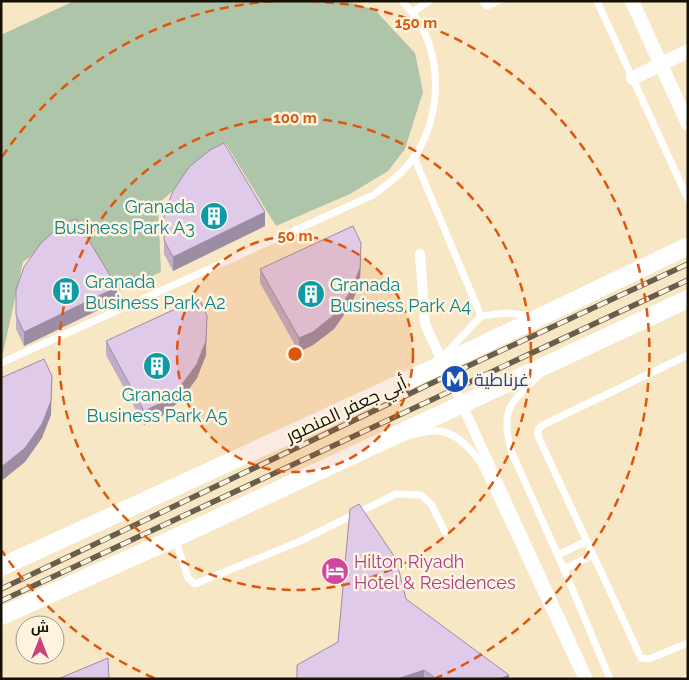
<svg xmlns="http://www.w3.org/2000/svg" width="689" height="680" viewBox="0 0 689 680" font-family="Raleway,Cairo,sans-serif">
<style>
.green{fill:#afc5aa}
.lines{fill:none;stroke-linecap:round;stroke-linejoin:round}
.service{stroke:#fff;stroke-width:7}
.pedestrian{stroke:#fff;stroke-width:10}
.minor{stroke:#fff;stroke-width:14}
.tertiary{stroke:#fff;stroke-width:18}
.rail-casing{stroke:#685e4b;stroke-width:5.5}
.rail{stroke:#fef5e1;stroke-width:4;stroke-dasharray:11;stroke-linecap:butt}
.wall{fill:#c0aec8}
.shaded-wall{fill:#9c8da3}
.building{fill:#dfcae9;stroke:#9c8da3}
.ring{fill:none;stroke:#de550c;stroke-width:2.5;stroke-dasharray:9 6}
.labels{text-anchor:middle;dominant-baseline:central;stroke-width:5;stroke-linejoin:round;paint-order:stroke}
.culture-label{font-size:18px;fill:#0d838f;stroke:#fef5e1;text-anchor:start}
.transit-label{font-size:18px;fill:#164399;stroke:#fef5e1;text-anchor:start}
.street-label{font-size:18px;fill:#161005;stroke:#fef5e1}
.hotel-label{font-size:18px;fill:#b23c85;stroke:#fef5e1;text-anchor:start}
.centre{fill:#de550c;stroke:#fef5e1;stroke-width:2.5}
.ring-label{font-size:15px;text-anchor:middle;font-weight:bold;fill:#de550c;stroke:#fef5e1;stroke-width:5;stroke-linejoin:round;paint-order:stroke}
</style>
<rect width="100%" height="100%" fill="#f7e7c5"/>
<!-- green -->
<path class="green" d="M74 1H345L375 10 415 53 423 92 405 149 388 171 350 194 276 226 226 144 158 204 161 272 120 291 77 223 23 262 3 353 1 354V35Z"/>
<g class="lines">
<!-- service -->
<path class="service" d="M483 1 487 6 498 1
M597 1 688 199
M413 12 429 1
M414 157 481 316
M688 355 543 425 538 429V436L641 658 649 659 688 643
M442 358 481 316 507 313 535 316
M1 363 373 195C388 184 404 172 415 156 445 109 443 41 402 1
M539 375C510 404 499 410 512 453L564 569 610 679
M411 435C419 434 430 430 438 431 456 432 472 450 481 463L582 679
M175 538 188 578 195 584 298 542 396 494 421 495 431 504 445 532
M558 555 587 541
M564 569 593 555
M685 679 688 678"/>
<!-- pedestrian -->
<path class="pedestrian" d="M420 254 425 324 588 679"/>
<!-- minor -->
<path class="minor" d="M632 1 688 124
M633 78 688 51"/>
<!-- tertiary -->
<path class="tertiary" d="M1 567 432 369 688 246
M1 616 175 538 688 299"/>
<!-- rail casing -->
<g class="rail-casing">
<path id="rail" d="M1 589 453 373 688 264
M1 601 688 280"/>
</g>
<!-- rail -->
<use href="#rail" class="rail"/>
</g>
<!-- wall -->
<path class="wall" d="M164 215 265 226 173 271 164 254Z
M361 257 360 282 351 305 334 329 313 345 299 352 260 283V269Z
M16 290 117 301 24 346 16 329Z
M106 341 206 355 197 378 180 401 159 418 144 425 106 355Z
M406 599 509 679H297L338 642Z"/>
<!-- shaded-wall -->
<path class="shaded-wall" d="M265 212V226L173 271V257Z
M361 243 360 282 351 305 334 329 313 345 299 352V338Z
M117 287V301L24 346V332Z
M207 316 206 355 197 378 180 401 159 418 144 425V411Z
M52 376 51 415 42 438 25 462 4 479 1 480V466Z
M424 670V679H397Z
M509 675V679H500Z"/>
<!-- building -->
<path class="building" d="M224 143 265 212 173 257 164 240V215L173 191 189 167 210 150Z
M76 219 117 287 24 332 16 315V290L24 267 41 243 61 225Z
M353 226 361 243 360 268 351 291 334 315 313 332 299 338 260 269Z
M199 298 207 316 206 341 197 364 180 387 159 404 144 411 106 341Z
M44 359 52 376 51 401 42 424 25 448 4 465 1 466V378Z
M359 504 396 559 406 599 509 675 500 679H437L424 670 397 679H297V665L338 642 350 509Z
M108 658 109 679H58Z"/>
<!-- distance rings -->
<circle cx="295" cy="354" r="118" fill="#de550c" fill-opacity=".12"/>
<g class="ring">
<circle cx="295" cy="354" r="118"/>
<circle cx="295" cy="354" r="236"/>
<path d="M154 678A353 353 0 0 1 2 551M2 157A353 353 0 0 1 280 1M310 1A353 353 0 0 1 436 678"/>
</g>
<!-- icons -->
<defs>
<g id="building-disc" transform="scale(1.4375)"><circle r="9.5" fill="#0f9aa8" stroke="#fef5e1"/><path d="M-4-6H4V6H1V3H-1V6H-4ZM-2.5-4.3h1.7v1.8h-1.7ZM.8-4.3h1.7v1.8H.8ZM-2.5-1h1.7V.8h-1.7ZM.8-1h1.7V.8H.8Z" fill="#fff"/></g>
<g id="metro-disc" transform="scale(1.4375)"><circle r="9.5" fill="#1a4fb4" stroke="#fef5e1"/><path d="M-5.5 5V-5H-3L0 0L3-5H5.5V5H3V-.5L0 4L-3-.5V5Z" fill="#fff"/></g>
<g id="hotel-disc" transform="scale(1.4375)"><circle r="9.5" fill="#d1479c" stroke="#fef5e1"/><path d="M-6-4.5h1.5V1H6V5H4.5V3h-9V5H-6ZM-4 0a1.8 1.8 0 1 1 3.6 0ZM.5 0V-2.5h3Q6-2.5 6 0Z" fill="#fff"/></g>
</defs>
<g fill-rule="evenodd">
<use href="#building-disc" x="214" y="216"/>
<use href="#building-disc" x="66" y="291"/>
<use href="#building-disc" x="311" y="294"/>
<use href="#building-disc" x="157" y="366"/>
<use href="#metro-disc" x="455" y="379"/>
<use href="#hotel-disc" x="335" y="571"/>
</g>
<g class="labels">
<!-- culture labels -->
<g class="culture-label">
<text x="195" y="206" text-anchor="end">Granada<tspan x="195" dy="21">Business Park A3</tspan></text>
<text x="85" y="281">Granada<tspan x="85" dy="21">Business Park A2</tspan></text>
<text x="330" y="284">Granada<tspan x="330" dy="21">Business Park A4</tspan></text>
<text x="157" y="394" text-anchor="middle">Granada<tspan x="157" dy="21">Business Park A5</tspan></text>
</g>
<!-- transit labels -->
<g class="transit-label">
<text x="474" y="379">غرناطية</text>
</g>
<!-- street labels -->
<g class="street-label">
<text transform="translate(346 409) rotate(-25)">أبي جعفر المنصور</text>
</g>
<!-- hotel labels -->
<g class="hotel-label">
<text x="354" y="561">Hilton Riyadh<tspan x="354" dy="21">Hotel &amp; Residences</tspan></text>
</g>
</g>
<circle cx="295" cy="354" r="8" class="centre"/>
<g class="ring-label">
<text x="416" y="28">150 m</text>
<text x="295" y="123">100 m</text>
<text x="295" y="241">50 m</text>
</g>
<!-- border -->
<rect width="689" height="680" fill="none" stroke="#161005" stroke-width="5"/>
<!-- north arrow -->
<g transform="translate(40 640)"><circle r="24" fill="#fef5e1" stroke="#a19989"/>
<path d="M0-4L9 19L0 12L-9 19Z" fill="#ca417b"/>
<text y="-8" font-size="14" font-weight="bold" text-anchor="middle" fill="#161005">ش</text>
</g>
</svg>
